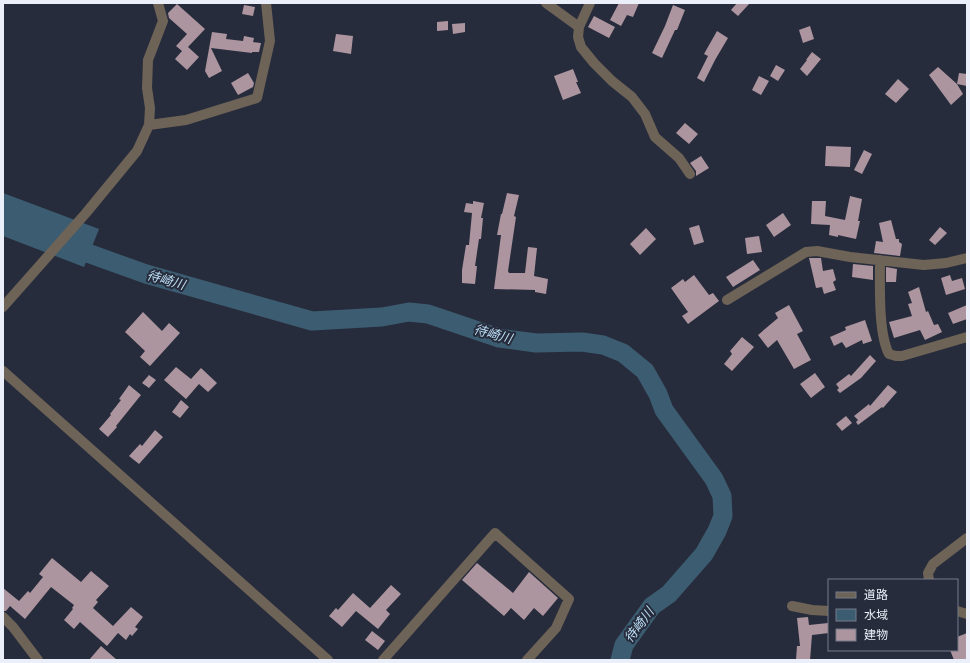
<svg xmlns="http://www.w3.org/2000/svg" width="970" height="663" viewBox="0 0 970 663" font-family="'PT Sans','Noto Sans JP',sans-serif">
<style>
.water{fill:#3c5d71}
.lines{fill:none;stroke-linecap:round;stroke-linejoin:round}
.river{stroke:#3c5d71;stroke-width:19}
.building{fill:#ac959f}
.street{stroke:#6e6357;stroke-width:10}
.labels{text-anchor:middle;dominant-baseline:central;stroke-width:4;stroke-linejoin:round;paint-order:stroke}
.water-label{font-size:13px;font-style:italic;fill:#bcdff6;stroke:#272c3c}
</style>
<rect width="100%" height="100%" fill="#272c3c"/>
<!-- water -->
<path class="water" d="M3 193 99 229 84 267 3 236Z"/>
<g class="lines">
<!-- river -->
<path class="river" d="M65 245 146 274 312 321 382 317 409 312 428 314 499 338 536 343 582 342 603 345 623 353 645 371 658 394 664 410 714 479 722 496 723 516 717 531 704 554 669 594 652 606 624 645 620 660"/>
</g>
<!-- building -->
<path class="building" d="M619 3H639L633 17 627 15 621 26 610 20Z
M737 3H750L738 16 731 10Z
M177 4 205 29 188 47 199 57 187 70 175 59 182 51 176 46 187 34 169 18 168 13Z
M244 5 255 7 253 16 242 14Z
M673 5 685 10 677 30H675L662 58 652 53 665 26Z
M594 16 615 27 609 38 588 27Z
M448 21V30L437 31V22Z
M465 23V32L453 34 452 24Z
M810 26 814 39 803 43 799 30Z
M717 31 728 38 715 60 704 82 697 78 708 56 704 54Z
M212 32 227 34 226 39 243 41 244 36 254 38 253 42 261 43 259 52H252V53L211 48 222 71 209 78 205 71Z
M336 34 353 36 351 54 333 51Z
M812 52 821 59 807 76 800 69 807 60H806Z
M776 65 785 70 778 81 770 76Z
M938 67 957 84 963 94 951 105 929 75Z
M573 69 578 82H576L581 93 563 100 554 76Z
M248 73 254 83 253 87 238 95 231 83Z
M959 73 967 74V86L957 84Z
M759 76 769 81 761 95 752 90Z
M898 79 909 89 896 103 885 94Z
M685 123 698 134 689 144 676 133Z
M826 146 851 147 850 167 825 166Z
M864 150 872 154 862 174 854 170Z
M701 156 709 168 696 176V171L690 163Z
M507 193 519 195 514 216 516 217 508 271 509 273H525L528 247 537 248 534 276 548 279 546 294 535 292V290L494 289 501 235H497L501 214H502Z
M850 196 862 199 858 221H860L856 239 838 235V237L829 235 830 225 811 224 812 201H826L825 216 845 220Z
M473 201 484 203 481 218H483L481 239H479L475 266H477L475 284 462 283V270L466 245H469L472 213 464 212 466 203 473 204Z
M783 213 791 225 774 237 766 225Z
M891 220 896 239H899V242L902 244 900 256 874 253 876 241 883 242 879 223Z
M699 225 704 242 694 245 689 228Z
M940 227 947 233 935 245 929 240Z
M646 228 656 239 640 255 630 244Z
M759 236 762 252 747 254 745 238Z
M809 258H821L823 271 833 269 836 280 833 282 836 290 824 294 822 287 816 288Z
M753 260 760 270 733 287 726 277Z
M853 264 873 266V280L852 277Z
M886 267 897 269 896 282H886Z
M694 275 709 295 713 293 719 301 688 324 682 316 688 312 671 288 683 279 685 282Z
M950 275 952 281 962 278 965 289 946 295 941 278Z
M919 287 926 312 928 311 934 325 938 324 942 332 925 340 920 330 894 338 889 322 912 316 908 304 912 303 908 292Z
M789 305 803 331 797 334 811 360 794 369 777 340 768 348 758 335 778 318 775 313Z
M967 305V319L953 324 948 313Z
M143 312 162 331 169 323 180 333 150 366 140 357 145 351 125 332Z
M865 320 872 341 863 344 862 340 846 348 842 342 834 346 830 337 846 330 845 327Z
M742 337 754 347 732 371 724 364 732 354 730 351Z
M870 355 876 361 861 378 840 393 837 390 839 388 836 384 849 374 851 376Z
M176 367 191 379 201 368 217 383 208 392 199 384 186 399 164 380Z
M815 373 825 387 811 398 800 384Z
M149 375 156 380 149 388 142 383Z
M129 385 141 395 116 426 117 427 108 437 99 429 111 415 110 414 121 400 119 399Z
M888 385 897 392 883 408 882 407 858 425 856 422 858 420 854 416 869 404 870 406Z
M181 400 189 407 180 418 172 412Z
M846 416 852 423 842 431 836 424Z
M155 430 163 437 139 464 129 456 140 444 142 446Z
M52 558 81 582 91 571 109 586 96 600 98 602 93 608 113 626 131 607 143 617 135 627 138 629 132 636 130 634 126 640 118 633 107 646 80 622 74 629 64 620 73 609 72 608 74 605 51 587 25 619 10 606 6 611H3V588L19 601 28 591 30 593 43 577 39 574Z
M477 563 513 593 529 572 558 598 543 616 534 608 524 620 511 608 504 616 462 580Z
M391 585 401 594 386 610 390 614 378 629 356 611 342 627 329 616 336 608 338 610 353 593 370 608Z
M808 617 809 625 828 623 829 633 812 635 810 660H796L797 646H800L797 618Z
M372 631 385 641 378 650 365 640Z
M967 633V660H954L950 650H957V637Z
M101 646 117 660H89Z"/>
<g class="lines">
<!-- street -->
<path class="street" d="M546 3 579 27
M590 3 579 27 578 37 581 47 594 63 612 81 632 97 645 114 655 137 679 158 690 174
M149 125 186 120 257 98 270 41 266 3
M880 260C880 285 878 333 889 354L896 356H902L967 337
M727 300 806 252 817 251 850 257 924 265 946 263 967 258
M3 307 86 213 137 151 149 125 150 108 147 88 148 60 163 21 158 3
M3 371 328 660
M929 580 928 573 933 564 967 538
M792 606 812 610 829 611
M957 611 967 614
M3 617 13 627 38 660
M383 660 495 533 569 599 556 628 527 660"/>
</g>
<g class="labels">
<!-- water labels -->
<g class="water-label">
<text transform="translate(166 280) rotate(16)">待崎川</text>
<text transform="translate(493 334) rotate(15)">待崎川</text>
<text transform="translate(639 625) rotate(-53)">待崎川</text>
</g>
</g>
<!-- border -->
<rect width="970" height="663" fill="none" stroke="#ebeff9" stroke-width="8"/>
<!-- legend -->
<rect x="828" y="579" width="130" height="72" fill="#272c3c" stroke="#757a88"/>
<rect x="836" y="592" width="20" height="6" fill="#6e6357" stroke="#757a88"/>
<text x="864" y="599" font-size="12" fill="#ebeff9">道路</text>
<rect x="836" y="609" width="20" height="12" fill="#3c5d71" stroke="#757a88"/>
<text x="864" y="619" font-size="12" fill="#ebeff9">水域</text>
<rect x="836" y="629" width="20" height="12" fill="#ac959f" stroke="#757a88"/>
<text x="864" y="639" font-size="12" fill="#ebeff9">建物</text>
</svg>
